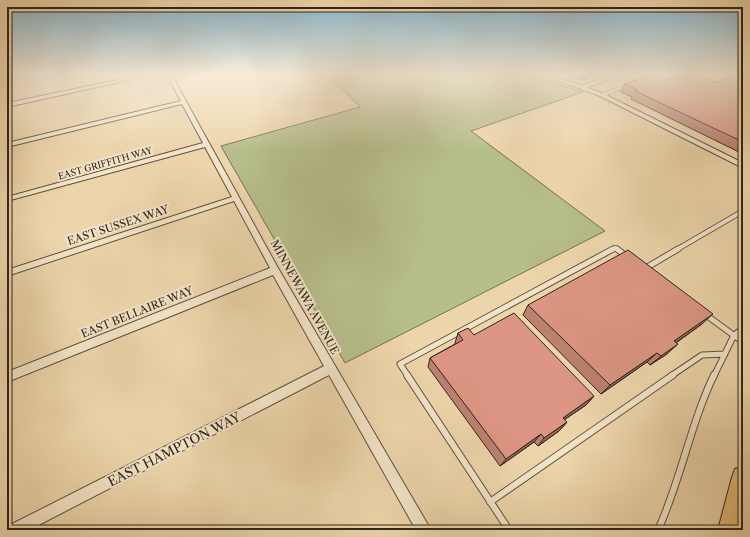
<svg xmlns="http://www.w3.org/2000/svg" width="750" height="537" viewBox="0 0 750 537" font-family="'Libre Caslon Text',serif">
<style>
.green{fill:#b6be8b;stroke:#727254}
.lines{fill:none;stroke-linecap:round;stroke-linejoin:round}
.lane-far3-casing{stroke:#5e5140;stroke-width:4.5}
.lane-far2-casing{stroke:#5e5140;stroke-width:5.5}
.lane-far1-casing{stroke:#5e5140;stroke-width:7}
.lane-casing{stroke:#5e5140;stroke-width:8}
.street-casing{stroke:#5e5140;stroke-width:2}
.primary-casing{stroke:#2e251d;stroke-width:2}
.lane-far3{stroke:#f3e4c8;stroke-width:3}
.lane-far2{stroke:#f3e4c8;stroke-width:4}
.lane-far1{stroke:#f3e4c8;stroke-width:5}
.lane{stroke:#f3e4c8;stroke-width:6}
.street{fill:#f3e4c8;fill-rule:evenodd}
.primary{fill:#e6ba76;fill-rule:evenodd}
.wall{fill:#bd8171;stroke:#2e251d}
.shaded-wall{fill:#9a695c;stroke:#2e251d}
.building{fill:#dc9683;stroke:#2e251d}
.labels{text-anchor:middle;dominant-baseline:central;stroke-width:4;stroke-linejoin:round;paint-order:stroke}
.far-street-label{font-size:9px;fill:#2e251d;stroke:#f3e4c8}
.street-label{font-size:11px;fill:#2e251d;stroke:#f3e4c8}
.near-street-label{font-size:13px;fill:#2e251d;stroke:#f3e4c8}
</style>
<rect width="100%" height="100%" fill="#edd5ab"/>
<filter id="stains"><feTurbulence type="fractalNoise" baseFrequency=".005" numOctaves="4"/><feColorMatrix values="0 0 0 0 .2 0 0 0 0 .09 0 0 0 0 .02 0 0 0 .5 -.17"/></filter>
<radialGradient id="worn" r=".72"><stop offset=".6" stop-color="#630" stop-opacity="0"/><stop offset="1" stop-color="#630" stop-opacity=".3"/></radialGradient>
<!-- green -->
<path class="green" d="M327 74H522L583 92 471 131 605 231 345 363 221 146 360 107Z"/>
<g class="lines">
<!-- lane-far3 casing -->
<g class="lane-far3-casing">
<path id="lane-far3" d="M682 74H696
M649 78 661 74
M583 87 621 74
M602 95 629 85"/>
</g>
<!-- lane-far2 casing -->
<g class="lane-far2-casing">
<path id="lane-far2" d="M611 250 615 248 618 250
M676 250 743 211"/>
</g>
<!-- lane-far1 casing -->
<g class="lane-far1-casing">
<path id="lane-far1" d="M617 249 627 257
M644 269 678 249
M706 315 743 342
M408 376 400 364 613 249
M671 376 702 355 725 354
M714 376 734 335 743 329"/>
</g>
<!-- lane casing -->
<g class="lane-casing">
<path id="lane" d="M407 375 509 530
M490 502 673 375
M658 530C681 480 690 425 714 375"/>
</g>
<!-- street casing -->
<g class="street-casing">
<path id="street" d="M147 74H156L7 107V103Z
M166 74H171L278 268 431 530H416L329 375 29 530H8L10 525 324 366 273 275 7 382V372L270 268 234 201 7 276V270L232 197 205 147 7 201V197L203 143 182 104 7 147V143L181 101Z
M533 74H540L575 83 604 94 743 163V168L600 96 571 85Z"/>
</g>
<!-- primary casing -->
<g class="primary-casing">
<path id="primary" d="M743 466V524L742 530H718L732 477 735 469Z"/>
</g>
<!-- lane-far3 -->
<use href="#lane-far3" class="lane-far3"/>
<!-- lane-far2 -->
<use href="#lane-far2" class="lane-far2"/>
<!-- lane-far1 -->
<use href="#lane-far1" class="lane-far1"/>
<!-- lane -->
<use href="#lane" class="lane"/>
<!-- street -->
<use href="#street" class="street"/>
<!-- primary -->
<use href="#primary" class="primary"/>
</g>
<!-- wall -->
<path class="wall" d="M569 74H601L582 80Z
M743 74V154L631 99 632 97 621 92 625 84 665 80 715 83Z
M528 305 702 324 676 343 667 354 650 365 647 362 601 394 523 315Z
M458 333 474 335 594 396 586 405 564 420 567 422 559 431 538 446 534 442 500 466 428 367 430 358 455 344V343Z"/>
<!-- shaded-wall -->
<path class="shaded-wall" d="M584 74H601L582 80Z
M713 314 702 324 664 351 674 341Z
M678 344 667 354 650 365 661 356Z
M657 353 647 362 601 394 610 385Z
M594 396 586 405 555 426 563 418Z
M567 422 559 431 538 446 544 438Z
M541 434 534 442 500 466 506 459Z"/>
<!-- building -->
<path class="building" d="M683 74H691L715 83 740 74H743V142L635 91 638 90 625 84 652 75 665 80Z
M628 250 713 314 674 341 678 344 661 356 657 353 610 385 528 305Z
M514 313 594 396 563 418 567 422 544 438 541 434 506 459 430 358 463 340 458 333 468 328 474 335Z"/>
<!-- sky -->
<linearGradient id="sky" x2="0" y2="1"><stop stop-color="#89b6ce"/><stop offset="0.5" stop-color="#f7ecd9"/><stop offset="1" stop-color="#f7ecd9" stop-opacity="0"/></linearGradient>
<rect width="750" height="149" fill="url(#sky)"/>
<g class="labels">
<!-- far-street labels -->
<g class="far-street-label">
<text transform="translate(105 163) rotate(-16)">EAST GRIFFITH WAY</text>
</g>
<!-- street labels -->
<g class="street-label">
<text transform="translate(118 225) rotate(-18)">EAST SUSSEX WAY</text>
<text transform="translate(305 297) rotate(61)">MINNEWAWA AVENUE</text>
<text transform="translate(137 312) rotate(-22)">EAST BELLAIRE WAY</text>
</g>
<!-- near-street labels -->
<g class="near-street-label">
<text transform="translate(174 449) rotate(-27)">EAST HAMPTON WAY</text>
</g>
</g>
<!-- margin -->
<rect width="750" height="537" fill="none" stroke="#edd5ab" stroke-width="24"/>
<rect x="8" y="8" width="734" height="521" fill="none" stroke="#2e251d" stroke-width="2"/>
<rect x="12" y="12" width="726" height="513" fill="none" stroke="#2e251d"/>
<rect width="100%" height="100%" filter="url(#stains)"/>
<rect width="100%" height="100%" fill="url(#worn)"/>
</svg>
